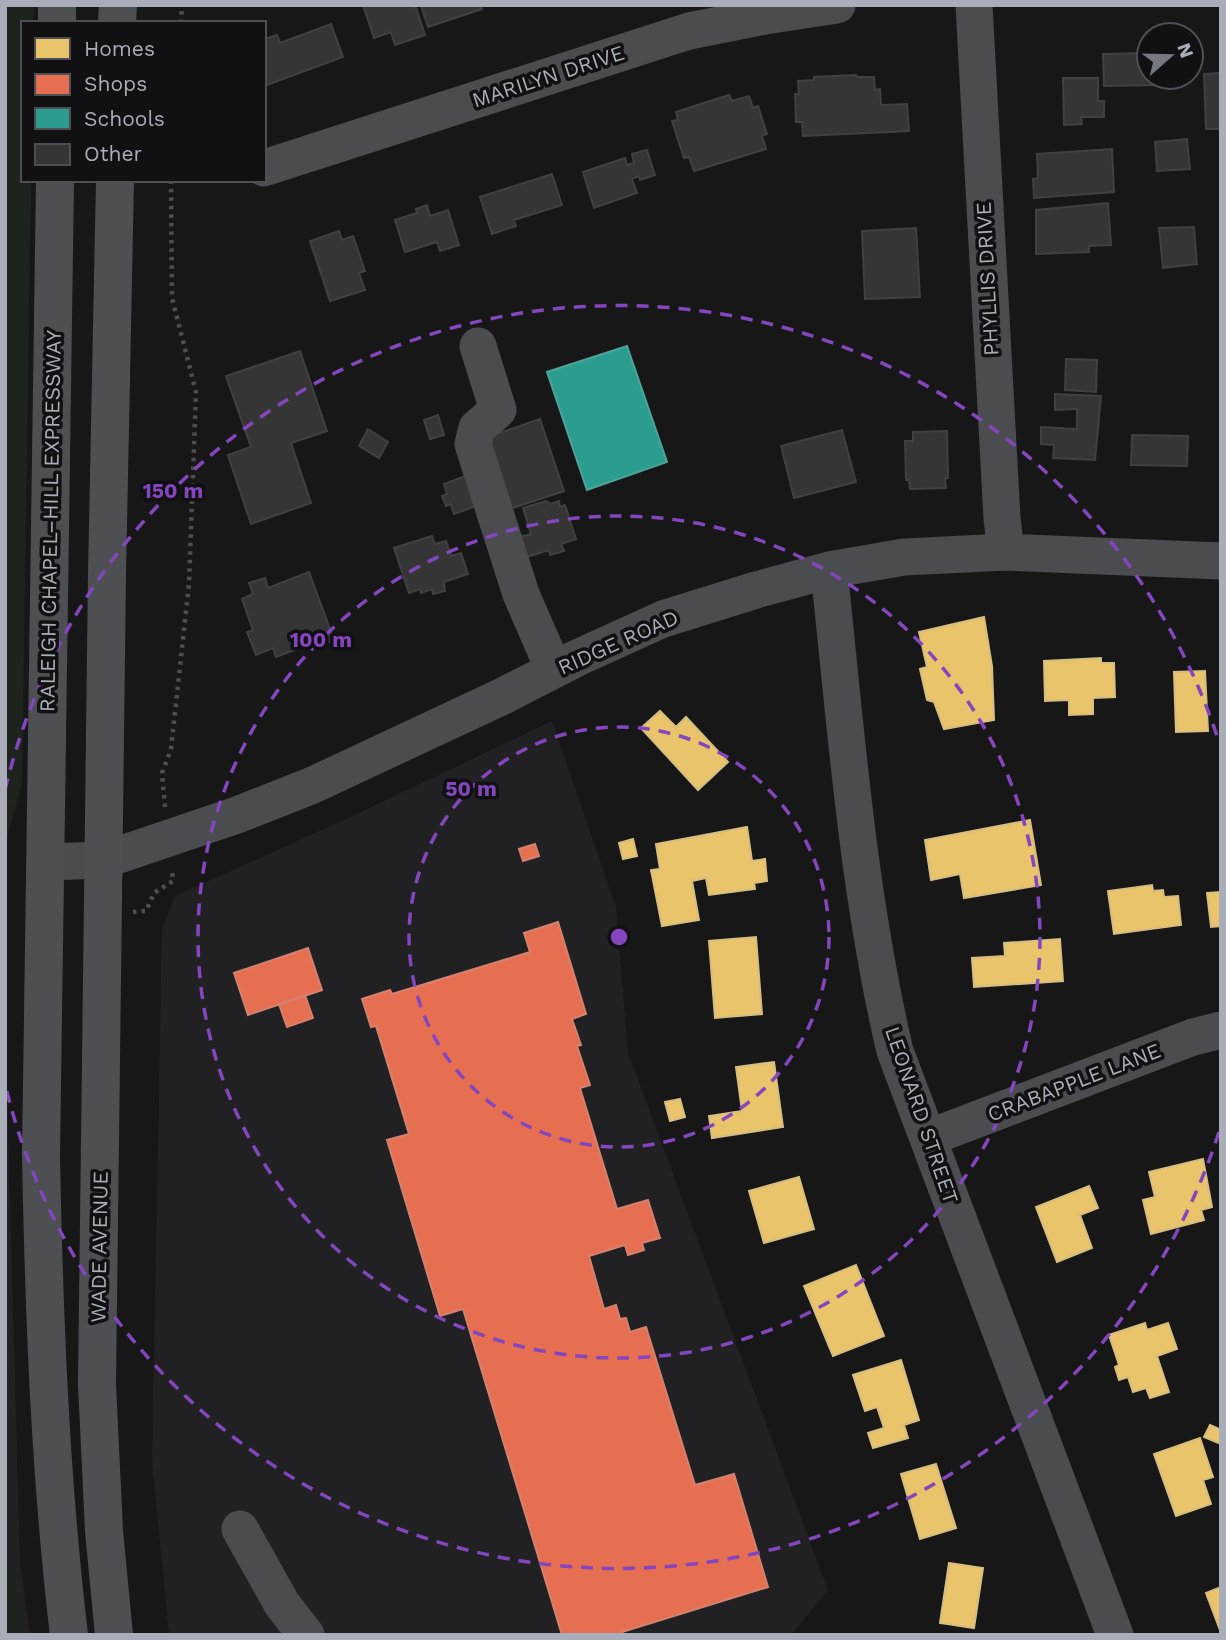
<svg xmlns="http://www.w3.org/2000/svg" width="1226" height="1640" viewBox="0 0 1226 1640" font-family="'Work Sans',sans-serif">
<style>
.built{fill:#212123}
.green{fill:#1d241e}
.homes{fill:#e9c46a;stroke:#d6bd81;stroke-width:2}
.shops{fill:#e76f51;stroke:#d48270;stroke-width:2}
.schools{fill:#2a9d8f;stroke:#50a29b;stroke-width:2}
.building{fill:#353536;stroke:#3f4043;stroke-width:2}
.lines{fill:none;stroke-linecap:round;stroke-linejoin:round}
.path{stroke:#4d4e52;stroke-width:4.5;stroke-dasharray:3.5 5;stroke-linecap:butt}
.minor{stroke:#4b4c50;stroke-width:37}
.major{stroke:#4d4f52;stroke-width:38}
.ring{fill:none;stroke:#8446be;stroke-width:3.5;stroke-dasharray:12 9}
.labels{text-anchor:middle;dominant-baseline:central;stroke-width:7;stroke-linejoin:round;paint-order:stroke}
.street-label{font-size:21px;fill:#a8adb8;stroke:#111113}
.centre{fill:#8446be;stroke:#111113;stroke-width:3.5}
.ring-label{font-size:21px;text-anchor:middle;font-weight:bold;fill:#8446be;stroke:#111113;stroke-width:7;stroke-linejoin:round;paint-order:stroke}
</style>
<rect width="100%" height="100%" fill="#171717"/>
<!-- built -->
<path class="built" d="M552 721 616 907 628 1053 828 1590 791 1635H169L152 1462 162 929 175 896 344 820Z
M5 1017 20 1561 30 1635H5Z"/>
<!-- green -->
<path class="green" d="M5 5H34L33 23H23V180H31L22 783 5 845Z
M5 1410 11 1563 22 1635H5Z"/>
<!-- homes -->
<path class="homes" d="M984 617 992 666 994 720 944 729 934 702 927 700 920 669 927 667 919 632Z
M1101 658V663H1114L1115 697 1093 698V714L1069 715V700L1045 701 1044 661Z
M1205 671 1208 731 1176 732 1174 672Z
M660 711 676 727 686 717 728 762 698 790 641 728Z
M1030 820 1041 885 964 898 960 874 931 880 925 840Z
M747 827 752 861 765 859 767 881 754 883 755 889 709 895 706 878 692 881 699 920 662 926 651 870 660 869 656 844Z
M633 839 637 856 623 859 619 843Z
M1152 885 1153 891 1163 890 1164 897 1178 896 1181 925 1114 934 1108 891Z
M1221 892V926L1211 927 1207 893Z
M756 937 762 1014 715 1018 709 941Z
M1060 939 1063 981 974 987 972 958 1005 956 1004 943Z
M774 1062 783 1127 712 1138 709 1116 742 1111 736 1067Z
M680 1099 685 1117 670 1121 665 1102Z
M1203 1159 1212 1207 1201 1210 1204 1220 1151 1234 1143 1200 1155 1197 1149 1172Z
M799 1177 814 1229 764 1243 749 1191Z
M1089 1186 1098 1208 1080 1215 1092 1248 1057 1262 1036 1207Z
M856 1265 884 1336 833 1356 804 1286Z
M1145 1323 1147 1330 1168 1323 1177 1349 1157 1356 1169 1392 1150 1398 1146 1388 1133 1392 1128 1377 1119 1380 1115 1367 1119 1365 1109 1335Z
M901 1360 919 1420 904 1425 908 1438 873 1448 868 1433 884 1428 877 1407 865 1411 853 1375Z
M1210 1425 1221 1430V1444L1204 1437Z
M1200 1438 1213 1477 1203 1480 1211 1504 1176 1516 1154 1454Z
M936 1464 956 1528 920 1539 901 1474Z
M949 1563 983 1568 974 1628 940 1623Z
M1221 1587V1630H1220L1206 1593Z"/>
<!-- shops -->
<path class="shops" d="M535 844 539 856 523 861 519 849Z
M558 922 586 1014 572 1019 581 1045 577 1046 590 1085 580 1088 617 1209 648 1200 660 1238 642 1243 644 1250 628 1255 625 1245 589 1256 604 1309 616 1305 620 1319 626 1318 630 1332 646 1327 695 1485 734 1474 768 1587 622 1632 623 1635H562L463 1309 440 1316 387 1140 409 1134 376 1026 371 1027 362 999 390 990 392 994 530 952 524 933Z
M308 948 322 990 248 1015 234 973Z
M305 995 313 1018 287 1027 279 1004Z"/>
<!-- schools -->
<path class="schools" d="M627 346 667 462 587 490 547 372Z"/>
<!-- building -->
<path class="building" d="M363 5H415L425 35 395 45 391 32 374 38Z
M481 5 482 9 428 27 421 6Z
M331 24 343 57 264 86V39L277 35 280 43Z
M1149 53V77H1163V85L1104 86 1103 54Z
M1221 73V129H1206L1204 74Z
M856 75 857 77H874L875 90 880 89 881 105 907 104 909 131 803 136 802 122H796L795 94H799L798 81 814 80V77Z
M1063 78H1098V101H1104V117H1081L1082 124 1064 125Z
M729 95 732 101 749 96 753 108 758 106 767 134 762 136 766 149 694 171 689 157 684 158 672 121 678 120 676 112Z
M1187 139 1190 169 1157 171 1155 142Z
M1112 149 1114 192 1034 198 1033 179 1038 178 1037 154Z
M647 150 655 175 640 180 639 176 632 179 637 193 594 208 583 172 625 158 627 165 634 163 632 154Z
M552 174 562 205 514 220 516 226 492 234 480 197Z
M1108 203 1111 245 1089 246V252L1036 254V210Z
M427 205 430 216 448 210 459 245 440 251 437 242 405 252 395 220 417 213 416 209Z
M1194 227 1197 264 1163 268 1159 228Z
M916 228 920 297 865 299 862 231Z
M339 231 342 240 353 236 365 271 359 273 365 290 330 301 310 241Z
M300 351 327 431 291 443 311 503 251 524 228 455 251 447 226 376Z
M1066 359 1097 360 1096 392 1065 390Z
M1055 394 1101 396 1095 460 1053 458 1054 445 1041 444V427L1077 429V409L1055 410Z
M438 415 444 435 430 439 424 420Z
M540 419 564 491 504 511 479 440Z
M368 429 388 442 379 458 359 446Z
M842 430 856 482 794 498 781 446Z
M947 431 948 478H945L946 488 910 489 909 480H906L905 441H913V432Z
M1132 435 1188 436 1187 466 1131 465Z
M465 476 476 506 454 514 451 504 446 506 442 496 447 494 444 484Z
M546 501 550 504 559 501 560 507 565 505 576 539 561 544 564 551 550 555 549 550 527 557 520 537 531 534 523 508Z
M432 536 435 544 446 541 451 556 461 553 468 574 444 582 445 591 433 594 432 589 421 593 420 589 409 593 394 548Z
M309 572 334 640 315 647 313 643 276 657 273 648 256 655 247 632 253 630 242 599 253 594 249 583 265 578 268 588Z"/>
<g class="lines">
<!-- path -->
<path class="path" d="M181 23 182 5
M165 807 162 773 171 749 189 584 196 392 172 298 171 180
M133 912 146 911 154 893 173 881 172 871"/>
<!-- minor -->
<path class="minor" d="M974 5 1002 518 1006 552
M264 168 689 31 765 16 837 5
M478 346 498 410 477 428 473 444 521 594 554 670
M829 570C846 731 858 894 895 1051L1115 1635
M46 862 104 860 237 815 313 785 503 696 577 658 663 619 756 590 829 570 904 557 1006 552 1221 561
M928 1138 1193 1037 1221 1030
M240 1529 282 1604 306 1635"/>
<!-- major -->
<path class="major" d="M57 23V5
M117 23 118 5
M55 180 41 1155C44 1315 50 1475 69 1635
M114 1635 104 1531 97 1384 107 574 115 180"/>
</g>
<!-- distance rings -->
<g class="ring">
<circle cx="619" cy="937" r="210"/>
<circle cx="619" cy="937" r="421"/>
<path d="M1219 1132A631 631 0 0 1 5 1084M5 790A631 631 0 0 1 1219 742"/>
</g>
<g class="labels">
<!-- street labels -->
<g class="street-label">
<text transform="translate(548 76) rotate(-18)">MARILYN DRIVE</text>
<text transform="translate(987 279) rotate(-93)">PHYLLIS DRIVE</text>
<text transform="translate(50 521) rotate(-89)">RALEIGH CHAPEL–HILL EXPRESSWAY</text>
<text transform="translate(618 642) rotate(-24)">RIDGE ROAD</text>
<text transform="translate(1074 1082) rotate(-21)">CRABAPPLE LANE</text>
<text transform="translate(922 1115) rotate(71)">LEONARD STREET</text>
<text transform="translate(99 1247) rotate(-89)">WADE AVENUE</text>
</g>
</g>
<circle cx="619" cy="937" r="10" class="centre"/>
<g class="ring-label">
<text x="173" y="498">150 m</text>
<text x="321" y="647">100 m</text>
<text x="471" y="796">50 m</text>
</g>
<!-- border -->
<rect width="1226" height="1640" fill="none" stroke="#a8adb8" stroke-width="14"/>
<!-- legend -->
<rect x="21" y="21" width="245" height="161" fill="#111113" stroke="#4d4f55" stroke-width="2"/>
<rect x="35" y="38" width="35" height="21" fill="#e9c46a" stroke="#4d4f55" stroke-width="2"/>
<text x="84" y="56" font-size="21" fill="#a8adb8">Homes</text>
<rect x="35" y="74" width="35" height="21" fill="#e76f51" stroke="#4d4f55" stroke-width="2"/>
<text x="84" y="91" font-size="21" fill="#a8adb8">Shops</text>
<rect x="35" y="108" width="35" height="21" fill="#2a9d8f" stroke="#4d4f55" stroke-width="2"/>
<text x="84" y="126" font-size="21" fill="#a8adb8">Schools</text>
<rect x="35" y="144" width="35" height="21" fill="#353536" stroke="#4d4f55" stroke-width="2"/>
<text x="84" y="161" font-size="21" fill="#a8adb8">Other</text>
<!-- north arrow -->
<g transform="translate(1170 56) rotate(70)"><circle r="33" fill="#111113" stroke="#4d4f55" stroke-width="2"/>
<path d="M0-5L12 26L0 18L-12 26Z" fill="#757880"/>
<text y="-10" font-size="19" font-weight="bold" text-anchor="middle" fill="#a8adb8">N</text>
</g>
</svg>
